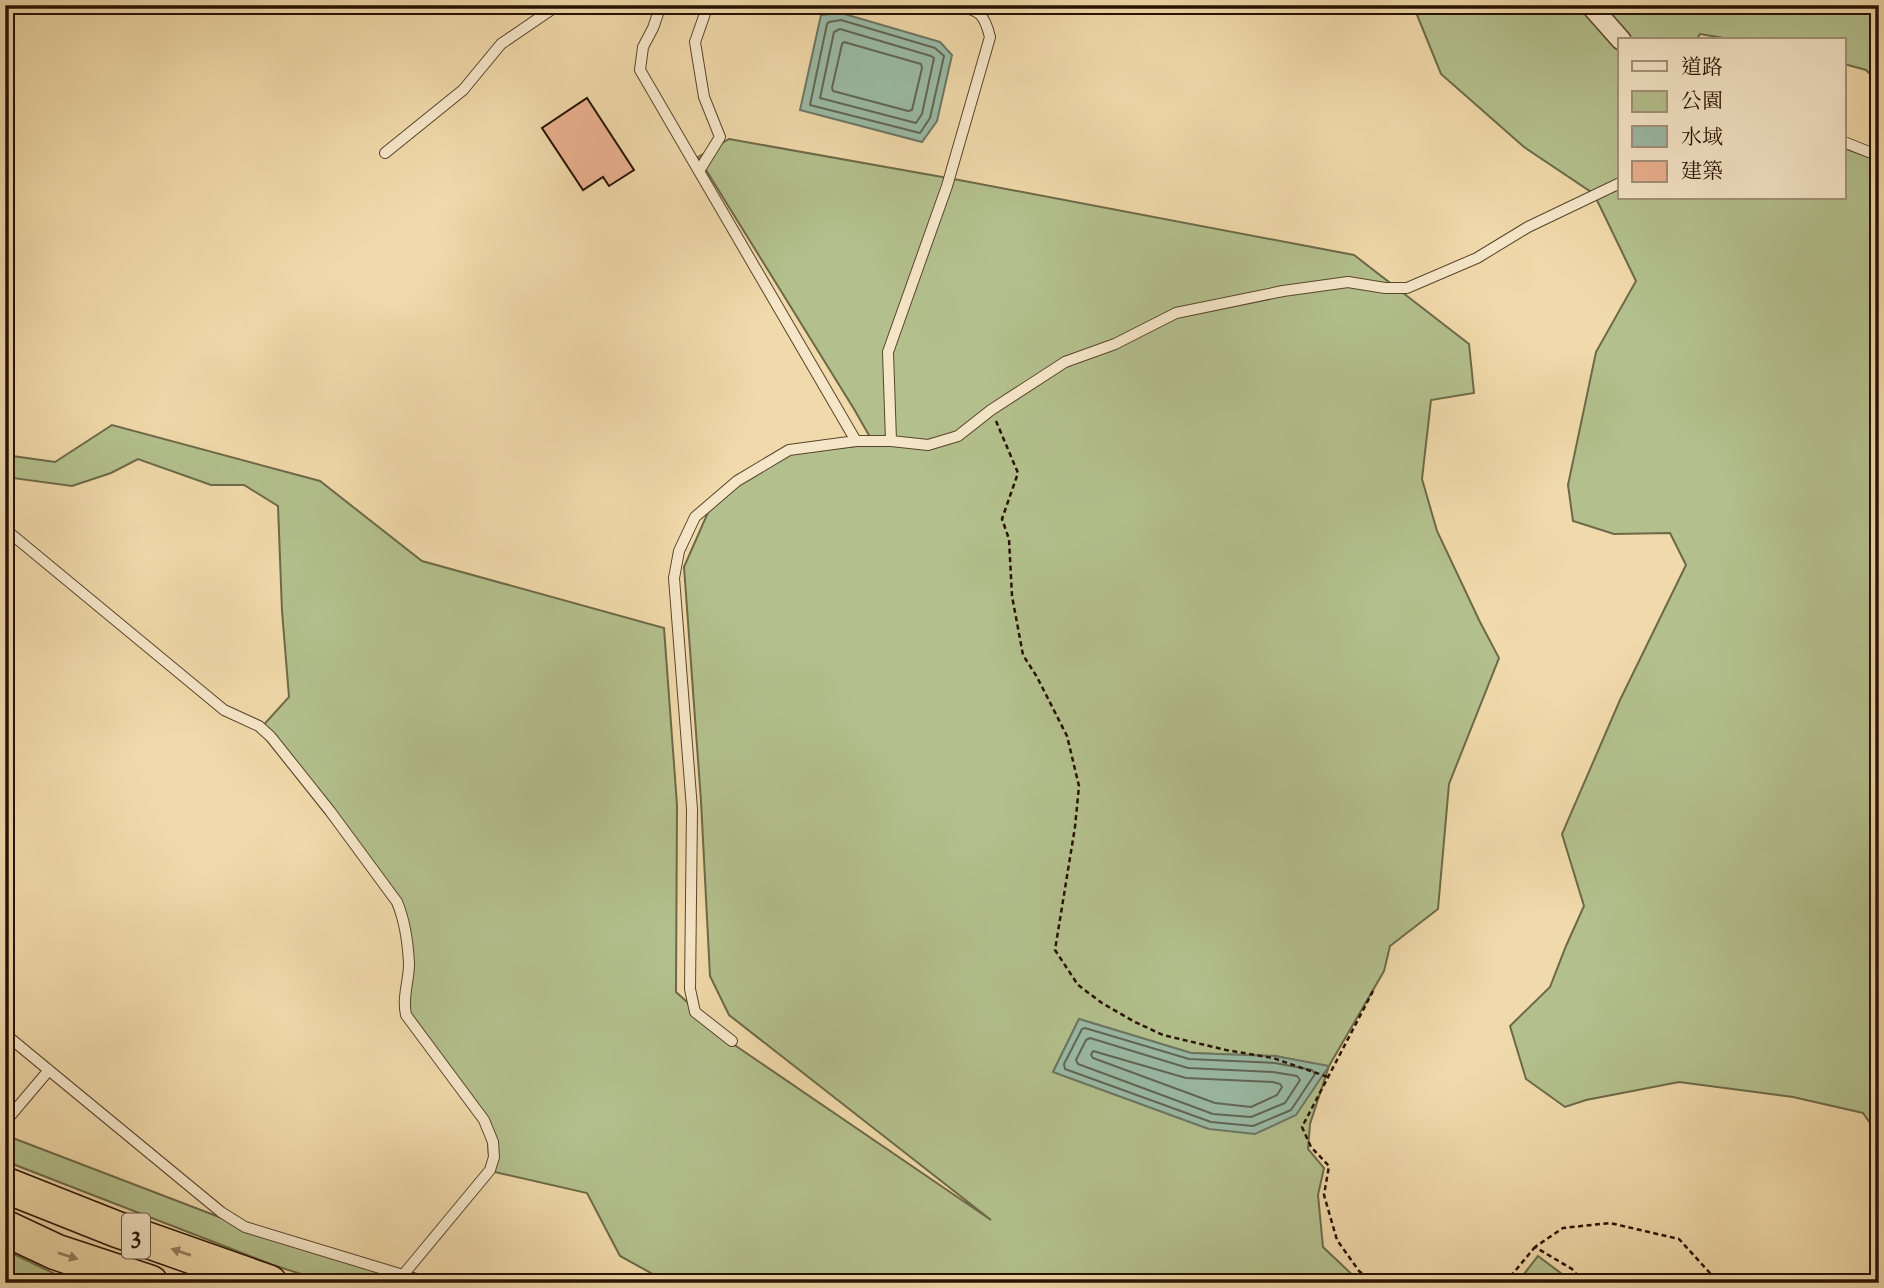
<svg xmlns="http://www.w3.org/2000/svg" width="1884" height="1288" viewBox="0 0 1884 1288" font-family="'Sorts Mill Goudy','Noto Serif TC',serif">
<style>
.green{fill:#b3c08d;stroke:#6d6948;stroke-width:2;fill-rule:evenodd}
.water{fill:#9abaa6;stroke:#6c7764;stroke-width:2}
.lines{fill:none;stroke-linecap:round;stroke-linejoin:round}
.shore{stroke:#606654;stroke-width:2}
.building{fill:#ebb190;stroke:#271202;stroke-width:2}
.lane-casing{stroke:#59442c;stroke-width:12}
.street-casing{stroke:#59442c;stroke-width:22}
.highway-casing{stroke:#271202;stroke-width:38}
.path{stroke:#271202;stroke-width:2.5;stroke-dasharray:5 3.5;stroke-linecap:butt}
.lane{stroke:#f5e6c8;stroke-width:10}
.street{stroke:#f5e6c8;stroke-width:19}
.highway{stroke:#f0d9aa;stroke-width:35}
.oneway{fill:#967f5e}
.labels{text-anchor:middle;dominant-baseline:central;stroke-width:6;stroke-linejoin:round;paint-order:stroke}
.shield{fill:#f5e6c8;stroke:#65523d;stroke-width:2}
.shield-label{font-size:26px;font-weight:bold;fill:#271202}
</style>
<rect width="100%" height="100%" fill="#f0d9aa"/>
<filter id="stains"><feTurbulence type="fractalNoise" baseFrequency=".00286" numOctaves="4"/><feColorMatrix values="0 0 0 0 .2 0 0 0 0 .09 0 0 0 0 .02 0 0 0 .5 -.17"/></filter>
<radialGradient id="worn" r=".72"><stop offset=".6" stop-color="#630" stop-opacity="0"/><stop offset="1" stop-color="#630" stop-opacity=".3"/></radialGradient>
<!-- green -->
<path class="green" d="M1413 5H1879V83L1866 70 1844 64V40H1736L1700 34 1696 40H1620V198H1844V148L1879 161V1136L1863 1113 1793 1097 1679 1082 1586 1100 1565 1107 1526 1079 1510 1026 1550 987 1566 946 1584 906 1562 834 1620 700 1686 565 1670 533 1614 534 1573 521 1568 485 1596 352 1636 281 1594 194 1524 147 1441 74Z
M729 139 959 180 1354 255 1469 344 1474 393 1431 400 1422 479 1437 531 1480 622 1499 658 1449 784 1438 909 1390 946 1384 971 1329 1066 1310 1124 1308 1149 1324 1168 1318 1195 1323 1247 1361 1283H669L620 1256 587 1193 490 1171 487 1128 405 1016V948L401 926 392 903 369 868 259 730 289 697 282 611 278 506 244 485H211L138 459 111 473 72 486 5 477V455L55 462 112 425 320 481 422 561 664 628 677 805 676 992 736 1046 991 1220 729 1015 710 976 701 801 684 567 713 501 780 455 874 444 854 409 698 157ZM1079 1019 1191 1053 1275 1056 1328 1067 1209 1129 1053 1072Z
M5 1135 240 1225 411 1283H329L273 1265 5 1161Z
M5 1250 74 1283H5Z
M1538 1256 1570 1280 1572 1283H1517Z"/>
<!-- water -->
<path class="water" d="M841 13 940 42 952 55 937 121 922 142 800 110 821 15Z
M1079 1019 1191 1053 1275 1056 1329 1066 1296 1115 1255 1134 1209 1129 1053 1072Z"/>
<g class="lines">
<!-- shore -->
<path class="shore" d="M841 20 935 48 944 56 930 118 920 133 810 105 827 24 829 22Z
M840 29 931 56 934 58 922 114 916 123 820 98 834 32Z
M844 42 921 64 922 68 912 110 908 111 833 91 832 88 842 44Z
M1085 1028 1189 1059 1275 1063 1312 1070 1315 1074 1291 1110 1253 1126 1211 1122 1065 1069 1064 1064 1082 1029Z
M1090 1038 1188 1068 1273 1072 1297 1076 1300 1080 1285 1103 1251 1117 1213 1114 1078 1064 1076 1060 1086 1040Z
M1093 1051 1186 1078 1273 1082 1280 1084 1282 1087 1277 1095 1251 1107 1215 1103 1093 1058 1091 1055Z"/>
</g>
<!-- building -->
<path class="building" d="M587 98 634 170 609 186 603 177 583 190 542 128Z"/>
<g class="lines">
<!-- lane casing -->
<g class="lane-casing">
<path id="lane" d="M661 5 653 28 643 47 640 70 856 441
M1844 142 1879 156
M385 153 463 90 501 44 558 5
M699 171 720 137 704 97 695 42 708 5
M891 441 888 352 947 186 990 37C984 13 980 11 956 5
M5 529 224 710 259 726 271 737 330 811 397 902C405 921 408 943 409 964 409 981 402 997 406 1015L484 1120 493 1142 494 1157 490 1170 403 1275 245 1227 221 1212 5 1034
M732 1041 695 1012 690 989 692 809 674 578 679 551 695 517 737 481 789 450 856 441H891L928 445 958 436 991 410 1065 362 1115 344 1176 313 1283 291 1348 282 1385 288H1407L1477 258 1528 227 1620 183
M5 1122 49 1070
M403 1275 430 1283"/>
</g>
<!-- street casing -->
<g class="street-casing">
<path id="street" d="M1590 5 1621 40"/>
</g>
<!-- highway casing -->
<g class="highway-casing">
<path id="highway" d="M5 1185 116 1229 269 1283
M5 1228 56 1252 150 1283"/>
</g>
<!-- path -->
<path class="path" d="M996 421 1018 473 1002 519 1009 539 1012 596 1023 655 1037 677 1067 736 1079 786 1075 827 1055 950 1078 985 1102 1003 1135 1022 1163 1035 1226 1050 1273 1058 1328 1077
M1373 991 1302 1127 1311 1147 1329 1166 1324 1195 1337 1240 1359 1271 1374 1283
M1505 1283 1535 1247
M1584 1283 1572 1269 1535 1247 1563 1228 1610 1223 1679 1239 1719 1283"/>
<!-- lane -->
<use href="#lane" class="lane"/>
<!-- street -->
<use href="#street" class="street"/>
<!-- highway -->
<use href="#highway" class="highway"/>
</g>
<!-- one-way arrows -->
<defs><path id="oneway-solid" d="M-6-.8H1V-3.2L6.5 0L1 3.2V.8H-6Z" transform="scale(1.75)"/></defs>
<g class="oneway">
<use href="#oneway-solid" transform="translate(181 1252) rotate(-161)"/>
<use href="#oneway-solid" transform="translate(68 1256) rotate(18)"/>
</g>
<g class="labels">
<!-- shield labels -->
<rect class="shield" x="122" y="1213.5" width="28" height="45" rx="5"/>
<g class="shield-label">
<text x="136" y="1236">3</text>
</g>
</g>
<!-- margin -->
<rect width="1884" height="1288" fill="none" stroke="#f0d9aa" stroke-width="28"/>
<rect x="7" y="7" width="1870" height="1274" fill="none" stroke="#271202" stroke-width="3.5"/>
<rect x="14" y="14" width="1856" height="1260" fill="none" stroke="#271202" stroke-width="2"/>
<!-- legend -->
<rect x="1618" y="38" width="228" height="161" fill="#f5e6c8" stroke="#a39179" stroke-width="2"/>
<rect x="1632" y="61" width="35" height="10" fill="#f5e6c8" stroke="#a39179" stroke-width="2"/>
<text x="1681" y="74" font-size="21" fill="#271202">道路</text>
<rect x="1632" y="91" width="35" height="21" fill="#b3c08d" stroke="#a39179" stroke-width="2"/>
<text x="1681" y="108" font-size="21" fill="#271202">公園</text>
<rect x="1632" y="126" width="35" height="21" fill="#9abaa6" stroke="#a39179" stroke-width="2"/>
<text x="1681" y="144" font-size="21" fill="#271202">水域</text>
<rect x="1632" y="161" width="35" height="21" fill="#ebb190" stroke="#a39179" stroke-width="2"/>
<text x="1681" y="178" font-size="21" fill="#271202">建築</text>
<rect width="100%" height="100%" filter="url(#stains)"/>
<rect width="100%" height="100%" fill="url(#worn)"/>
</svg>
